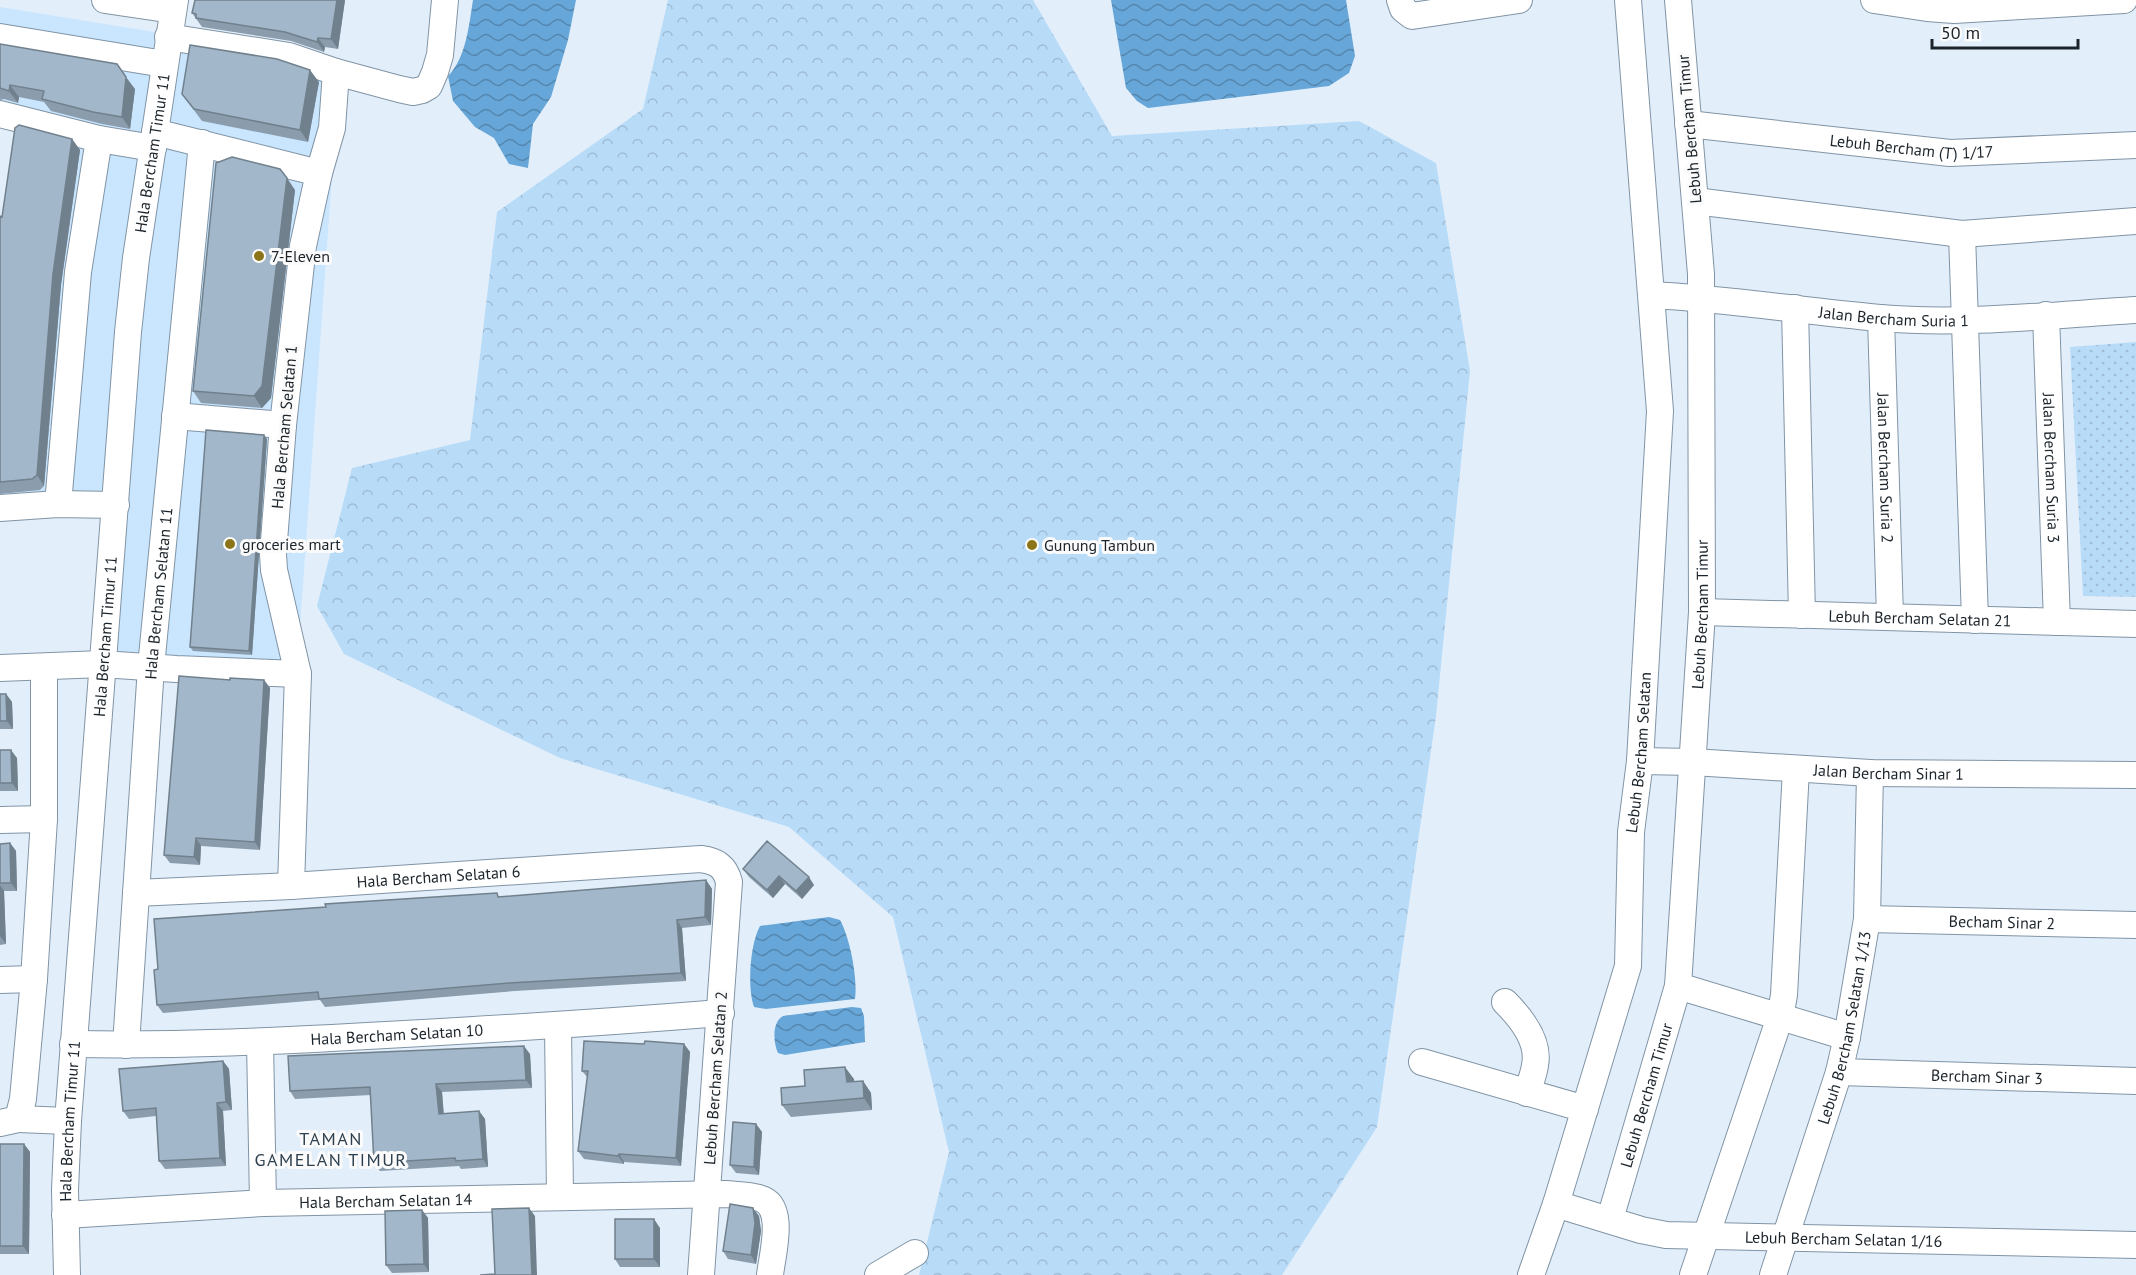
<svg xmlns="http://www.w3.org/2000/svg" width="2136" height="1275" viewBox="0 0 2136 1275" font-family="'PT Sans',sans-serif">
<style>
.built{fill:#c9e6fe}
.forest{fill:url(#forest-crowns)}
.park{fill:url(#park-dots)}
.water{fill:url(#water-waves)}
.lines{fill:none;stroke-linecap:round;stroke-linejoin:round}
.minor-casing{stroke:#8094a5;stroke-width:28}
.minor{stroke:#fff;stroke-width:26}
.wall{fill:#8b9dad}
.shaded-wall{fill:#71808d}
.building{fill:#a2b7c9;stroke:#71808d;stroke-width:1.5}
.poi-dot{fill:#8c7519;stroke:#fbfbfb;stroke-width:2}
.labels{text-anchor:middle;dominant-baseline:central;stroke-width:6;stroke-linejoin:round;paint-order:stroke}
.street-label{font-size:16px;fill:#1c242b;stroke:#fbfbfb}
.poi-label{font-size:16px;fill:#1c242b;stroke:#fbfbfb;text-anchor:start}
.neighbourhood-label{font-size:18px;letter-spacing:1.5px;fill:#2e404f;stroke:#fbfbfb}
</style>
<defs>
<pattern id="forest-crowns" width="20" height="18" patternUnits="userSpaceOnUse" patternTransform="scale(1.5)"><rect width="20" height="18" fill="#b8dbf8"/><path d="M2 6a3 3 0 1 1 6 0M12 15a3 3 0 1 1 6 0" fill="none" stroke="#9ebcd5"/></pattern>
<pattern id="park-dots" width="8" height="8" patternUnits="userSpaceOnUse" patternTransform="scale(1.5)"><rect width="8" height="8" fill="#b8dbf8"/><path d="M2 2h.1M6 6h.1" fill="none" stroke="#9ebcd5" stroke-width="1.8" stroke-linecap="round"/></pattern>
<pattern id="water-waves" width="16" height="10" patternUnits="userSpaceOnUse" patternTransform="scale(1.5)"><rect width="16" height="10" fill="#67a6d8"/><path d="M0 5q4-4 8 0t8 0" fill="none" stroke="#5487af"/></pattern>
</defs>
<rect width="100%" height="100%" fill="#e2effb"/>
<!-- built -->
<path class="built" d="M0 7 340 62 297 669 105 664 116 505 0 506V316L15 120 0 118Z"/>
<!-- forest -->
<path class="forest" d="M668 0H1033L1112 136 1359 121 1436 163 1470 371 1436 716 1377 1127 1282 1275H919L949 1152 893 917 789 827 560 758 344 654 317 606 352 468 470 440 497 212 643 109Z"/>
<!-- park -->
<path class="park" d="M2136 342V597L2083 596 2070 347Z"/>
<!-- water -->
<path class="water" d="M473 0H576L568 40 551 97 533 124 528 168 509 164 494 138 475 127 453 101 448 76C466 58 469 25 473 0Z
M1111 0H1346L1355 56 1349 73 1329 86 1148 108 1137 101 1126 88Z
M829 917 840 920C850 938 858 979 855 999L766 1009 754 1007C747 987 750 944 760 926Z
M852 1007 861 1008 864 1016 865 1042 785 1055 778 1053C773 1042 772 1022 783 1016Z"/>
<g class="lines">
<!-- minor casing -->
<g class="minor-casing">
<g id="minor">
<path d="M105 0 173 10"/>
<path d="M1400 0 1403 9 1412 16 1519 0"/>
<path d="M1874 0 1927 8 1954 10 2124 0"/>
<path d="M0 37 164 64"/>
<path d="M168 37 289 56 336 72 399 89 413 92 422 90 429 86 435 72 440 55 445 0"/>
<path d="M0 114 99 139"/>
<path id="s1" d="M1688 124 1950 153 2136 145"/>
<path d="M155 132 319 173 303 246 283 425 273 554 274 570 298 674 291 886"/>
<path d="M319 173 332 128 336 72"/>
<path d="M1695 201 1962 234 2136 221"/>
<path d="M1962 234 1975 620"/>
<path id="s2" d="M1652 295C1728 299 1803 311 1880 318 1964 325 2051 315 2136 310"/>
<path d="M1795 308 1802 615"/>
<path id="s3" d="M2046 315 2057 622"/>
<path id="s4" d="M1881 318 1890 617"/>
<path d="M175 416 283 425"/>
<path d="M58 504 78 272 99 139 153 148"/>
<path d="M0 508 58 504 116 505"/>
<path id="s5" d="M1702 612 2136 624"/>
<path d="M0 668 102 664 176 669 298 674"/>
<path id="s6" d="M1640 761 1693 762 1870 773 2136 775"/>
<path d="M0 820 44 819"/>
<path id="s7" d="M136 893 291 886 701 859C716 861 725 866 729 882L701 1275"/>
<path id="s8" d="M1867 919 2136 925"/>
<path d="M0 980 34 979"/>
<path d="M1678 986 1847 1037"/>
<path d="M1505 1002C1520 1017 1540 1041 1535 1065 1534 1074 1530 1083 1527 1093"/>
<path d="M558 1026 560 1196"/>
<path d="M260 1042 263 1203"/>
<path id="s9" d="M73 1044C178 1046 282 1041 386 1035 498 1029 609 1022 721 1013"/>
<path id="s10" d="M126 1045 151 667 202 143"/>
<path d="M1422 1062 1585 1109"/>
<path id="s11" d="M1839 1072 2136 1081"/>
<path d="M18 1119 68 1121"/>
<path d="M0 1123 18 1119 23 1099 34 979 44 819V667"/>
<path id="s12" d="M1556 1204 1641 1230 1666 1235 2136 1245"/>
<path id="s13" d="M65 1215 263 1203 726 1194C737 1195 749 1195 759 1198 787 1205 772 1255 770 1275"/>
<path id="s14" d="M1610 1219 1678 986 1702 612 1701 274 1678 0"/>
<path id="s15" d="M67 1275 65 1190 68 1121 128 332 136 258 175 0"/>
<path d="M878 1275 915 1253"/>
<path id="s16" d="M1531 1275 1556 1204 1628 966 1631 832 1640 761 1660 411 1628 0"/>
<path d="M1693 1275 1780 1017 1784 995 1796 769"/>
<path id="s17" d="M1773 1275 1839 1072 1847 1037 1867 919 1870 773"/>
</g>
</g>
<!-- minor -->
<use href="#minor" class="minor"/>
</g>
<!-- wall -->
<path class="wall" d="M345 0 338 49 325 47 324 52 291 41 202 27 192 13Z
M0 44 135 89 130 129 102 124 51 111 44 102 19 97 18 103 4 99 0 100Z
M319 82 308 142 202 121 182 94Z
M72 139 80 150 61 285 44 486 40 490 0 494V216L2 217Z
M295 190 271 398 262 408 201 403 193 391Z
M264 435 267 439 252 655 193 651 190 647Z
M230 680H264L270 688 260 850 201 846 200 865 170 863 164 855Z
M0 694H6L12 702 13 729H0Z
M0 750 17 758 18 791H0Z
M10 843 16 851 17 891H4L6 944 0 945V844Z
M743 869 814 885 802 899 785 884 773 898 749 877Z
M706 880 712 889 711 925 682 928 686 981 515 991 325 1007 320 1000 163 1013 157 1005 158 969 500 897Z
M644 1044H684L690 1052 681 1166 624 1162V1164L584 1159 578 1151 588 1078 582 1071Z
M530 1054 532 1088 442 1092 444 1114 479 1111 485 1119 488 1167 461 1169 459 1166 380 1171 374 1163 371 1095 295 1099 290 1091Z
M223 1061 229 1069 232 1110 223 1111 226 1166 165 1169 159 1161 156 1116 129 1119 123 1111Z
M854 1079V1082L863 1081 871 1093 872 1110 791 1117 782 1105 805 1086Z
M756 1124 762 1132 759 1175 736 1173 730 1165Z
M0 1144H24L30 1152 29 1254H0Z
M422 1210 428 1218 429 1272 392 1273 386 1265Z
M759 1216 761 1231 756 1264 728 1259 723 1251Z
M660 1228V1267H620L615 1259Z"/>
<!-- shaded-wall -->
<path class="shaded-wall" d="M337 0H345L338 49 331 39Z
M318 38 325 47 324 52 317 42Z
M310 70 319 82 308 142 300 130Z
M126 77 135 89 130 129 122 117Z
M10 85 19 97 18 103 9 91Z
M72 139 80 150 61 285 44 486 37 475 53 274Z
M287 178 295 190 271 398 262 408 254 396Z
M264 435 267 439 252 655 249 651Z
M264 680 270 688 260 850 255 842Z
M6 694 12 702 13 729 7 721Z
M11 750 17 758 18 791 12 783Z
M196 838 201 846 200 865 194 857Z
M10 843 16 851 17 891 11 883Z
M779 876 785 884 773 898 767 890Z
M809 877 814 885 802 899 796 891Z
M706 880 712 889 711 925 705 917Z
M0 885 4 891 6 944 0 936Z
M677 920 682 928 686 981 681 973Z
M684 1044 690 1052 681 1166 676 1158Z
M524 1046 530 1054 532 1088 526 1080Z
M223 1061 229 1069 232 1110 226 1102Z
M845 1067 854 1079 855 1094 847 1082Z
M863 1081 871 1093 872 1110 864 1098Z
M436 1084 442 1092 444 1122 439 1114Z
M217 1103 223 1111 226 1166 220 1158Z
M479 1111 485 1119 488 1167 483 1159Z
M756 1124 762 1132 759 1175 754 1167Z
M24 1144 30 1152 29 1254 23 1246Z
M619 1154 624 1162V1164L618 1156Z
M529 1208 535 1216 537 1275H532Z
M753 1208 759 1216 761 1231 756 1264 751 1255Z
M422 1210 428 1218 429 1272 424 1264Z
M654 1219 660 1228V1267L654 1259Z"/>
<!-- building -->
<path class="building" d="M195 0H337L331 39 318 38 317 42 285 32 196 18V14L192 13Z
M0 44 117 64 126 77 122 117 93 112 42 99 44 91 10 85 9 91 0 88Z
M190 45 277 59 310 70 300 130 194 109 182 94Z
M19 125 72 139 53 274 37 475 32 479 0 482V216L2 217 15 128Z
M232 157 280 169 287 178 262 386 254 396 193 391 216 163Z
M206 430 264 435 249 651 190 647Z
M179 676 230 680V678L264 680 255 842 196 838 194 857 164 855Z
M0 694H6L7 721H0Z
M0 750H11L12 783H0Z
M767 841 809 877 796 891 779 876 767 890 743 869Z
M10 843 11 883H0V844Z
M706 880 705 917 677 920 681 973 509 983 319 999 318 992 157 1005 154 970 158 969 154 919 326 907 325 904 497 893 498 897Z
M584 1041 644 1044 645 1041 684 1044 676 1158 619 1154 618 1156 578 1151 588 1071H582Z
M524 1046 526 1080 436 1084 439 1114 479 1111 483 1159 456 1161 455 1158 374 1163 370 1087 290 1091 288 1056Z
M223 1061 226 1102 217 1103 220 1158 159 1161 156 1108 123 1111 119 1069Z
M845 1067 847 1082 863 1081 864 1098 782 1105 781 1088 805 1086 804 1070Z
M733 1122 756 1124 754 1167 730 1165Z
M0 1144H24L23 1246H0Z
M730 1204 753 1208 755 1223 751 1255 723 1251Z
M529 1208 532 1275H480L495 1274 492 1209Z
M422 1210 424 1264 386 1265 385 1211Z
M615 1219H654V1259H615Z"/>
<!-- markers -->
<g class="poi-dot">
<circle cx="259" cy="256" r="6"/>
<circle cx="230" cy="544" r="6"/>
<circle cx="1032" cy="545" r="6"/>
</g>
<g class="labels">
<!-- street labels -->
<g class="street-label">
<text transform="translate(1689 129) rotate(-95)">Lebuh Bercham Timur</text>
<text stroke="none"><textPath href="#s1" startOffset="225">Lebuh Bercham (T) 1/17</textPath></text>
<text stroke="none"><textPath href="#s15" startOffset="1126">Hala Bercham Timur 11</textPath></text>
<text stroke="none"><textPath href="#s2" startOffset="243">Jalan Bercham Suria 1</textPath></text>
<text transform="translate(284 427) rotate(-85)">Hala Bercham Selatan 1</text>
<text stroke="none"><textPath href="#s4" startOffset="150">Jalan Bercham Suria 2</textPath></text>
<text stroke="none"><textPath href="#s3" startOffset="153">Jalan Bercham Suria 3</textPath></text>
<text stroke="none"><textPath href="#s10" startOffset="453">Hala Bercham Selatan 11</textPath></text>
<text stroke="none"><textPath href="#s14" startOffset="615">Lebuh Bercham Timur</textPath></text>
<text stroke="none"><textPath href="#s5" startOffset="218">Lebuh Bercham Selatan 21</textPath></text>
<text stroke="none"><textPath href="#s15" startOffset="640">Hala Bercham Timur 11</textPath></text>
<text stroke="none"><textPath href="#s16" startOffset="538">Lebuh Bercham Selatan</textPath></text>
<text stroke="none"><textPath href="#s6" startOffset="249">Jalan Bercham Sinar 1</textPath></text>
<text stroke="none"><textPath href="#s7" startOffset="303">Hala Bercham Selatan 6</textPath></text>
<text stroke="none"><textPath href="#s8" startOffset="135">Becham Sinar 2</textPath></text>
<text stroke="none"><textPath href="#s17" startOffset="258">Lebuh Bercham Selatan 1/13</textPath></text>
<text stroke="none"><textPath href="#s9" startOffset="324">Hala Bercham Selatan 10</textPath></text>
<text stroke="none"><textPath href="#s11" startOffset="148">Bercham Sinar 3</textPath></text>
<text transform="translate(715 1078) rotate(-86)">Lebuh Bercham Selatan 2</text>
<text stroke="none"><textPath href="#s14" startOffset="129">Lebuh Bercham Timur</textPath></text>
<text stroke="none"><textPath href="#s15" startOffset="154">Hala Bercham Timur 11</textPath></text>
<text stroke="none"><textPath href="#s13" startOffset="321">Hala Bercham Selatan 14</textPath></text>
<text stroke="none"><textPath href="#s12" startOffset="292">Lebuh Bercham Selatan 1/16</textPath></text>
</g>
<!-- poi labels -->
<g class="poi-label">
<text x="271" y="256">7-Eleven</text>
<text x="242" y="544">groceries mart</text>
<text x="1044" y="545">Gunung Tambun</text>
</g>
<!-- neighbourhood labels -->
<g class="neighbourhood-label">
<text x="331" y="1138">TAMAN<tspan x="331" dy="21">GAMELAN TIMUR</tspan></text>
</g>
</g>
<!-- scale -->
<path d="M1932 39v9h146v-9" fill="none" stroke="#1c242b" stroke-width="3"/>
<text x="1941" y="39" font-size="18" fill="#1c242b" stroke="#fbfbfb" stroke-width="4.5" paint-order="stroke">50 m</text>
</svg>
